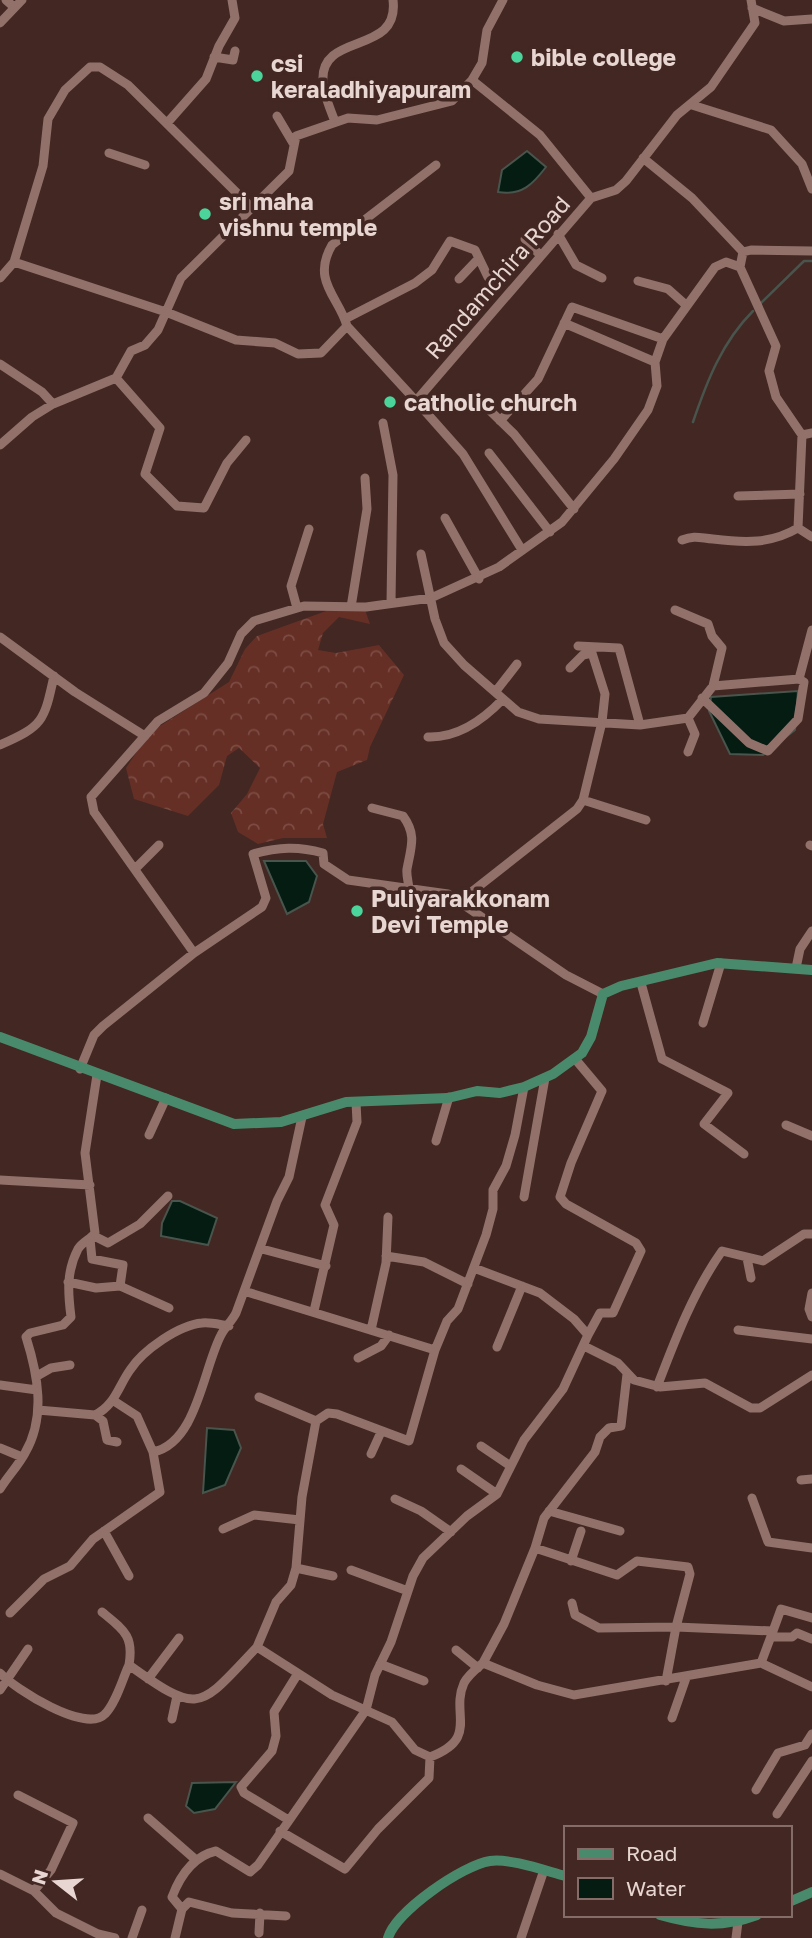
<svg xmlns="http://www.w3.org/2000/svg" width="812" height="1938" viewBox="0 0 812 1938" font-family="'Golos Text',sans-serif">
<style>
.forest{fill:url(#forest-crowns)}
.water{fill:#041c12;stroke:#48544c;stroke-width:2}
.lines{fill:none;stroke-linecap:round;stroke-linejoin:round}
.stream{stroke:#48544c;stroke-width:2.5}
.minor{stroke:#91716a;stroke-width:9}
.major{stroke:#4a8a6c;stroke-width:10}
.poi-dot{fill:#4bd49b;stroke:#422722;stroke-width:2.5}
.labels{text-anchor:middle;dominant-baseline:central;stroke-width:7;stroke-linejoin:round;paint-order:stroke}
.poi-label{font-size:23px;font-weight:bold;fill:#e8d6d2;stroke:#422722;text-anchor:start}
.street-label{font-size:23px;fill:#e8d6d2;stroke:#422722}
</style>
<defs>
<pattern id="forest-crowns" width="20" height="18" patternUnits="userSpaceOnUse" patternTransform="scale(1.75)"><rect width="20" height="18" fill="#662f25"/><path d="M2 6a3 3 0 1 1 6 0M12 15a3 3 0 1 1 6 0" fill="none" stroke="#7c4c44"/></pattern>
</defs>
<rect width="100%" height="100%" fill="#422722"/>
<!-- forest -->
<path class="forest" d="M329 610H365L370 624 339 617 323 633 318 650 336 653 379 645 404 675 370 747 367 760 337 772 323 824 327 838H283L258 844 238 832 231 813 247 794 260 768 239 748 227 756 219 785 188 816 134 799 126 768 144 741 160 726 229 682 245 649 257 636Z"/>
<!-- water -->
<path class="water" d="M527 151 546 167C533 184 522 196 498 192L502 170Z
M798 691 795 730 763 755 730 754 709 711 711 697Z
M264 861H306L317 876 309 902 287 914Z
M172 1201H180L217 1218 208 1245 161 1236 162 1223Z
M207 1428 234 1430 241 1448 225 1485 203 1493Z
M236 1782 215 1809 194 1813 186 1806 192 1783Z"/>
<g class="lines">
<!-- stream -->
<path class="stream" d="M760 304 804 261H812
M693 422C707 381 722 342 753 311"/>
<!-- minor -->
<path class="minor" d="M6 0 14 7
M752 8 784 21 812 19
M0 23 22 0
M214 57 233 60 235 51
M472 80 540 135 591 198
M692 105 771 130 802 164 812 189
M277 116 293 143
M168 122 206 79 219 46 235 18 232 0
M335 122C331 110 323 94 323 81 320 31 400 56 393 0
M109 153 145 165
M643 158 692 198 743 252
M558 234 576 265 602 278
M525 239 540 255
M14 262 166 312 236 340 275 343 298 354 321 353 347 326 416 401
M740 267 743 252 751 250 812 251
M0 278 14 262 43 166 48 119 65 90 90 67H100L128 85 251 207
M459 279 479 258
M638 281 668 289 686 305
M345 319 415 283 432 270 450 241 475 250 488 277
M564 323 655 362
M347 326C339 297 311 281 332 245L436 165
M0 364 42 392 53 404
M116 378 160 428 145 474 177 506 204 508 227 463 246 440
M479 400 514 434 574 509
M500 421 538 379 572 307 663 339
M383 423 393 475 391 603
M802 435 812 433
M0 445 32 417 53 404 116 378 131 351 145 345 158 330 181 278 289 171 296 136 348 118 377 120 452 101 472 80 482 63 487 30 503 0
M489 453 550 532
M738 496 800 494
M445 518 479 579
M682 540C695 535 700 538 713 539 745 543 771 544 798 528
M522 550 463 454 416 401 591 198 616 190 626 181 677 115 711 87 755 23 751 0
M421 554 435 619 444 643 464 665 518 712 539 719 640 725 688 718 713 686 799 679
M351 607 367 509 365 478
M297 608 291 586 309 529
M675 610 708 624 712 636 722 648 713 686
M0 637 75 692 145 736
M578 646 619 648 640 725
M496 691 517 664
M702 698 749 743 768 751 798 719 804 682 799 679 812 630
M428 737C458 738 483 720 503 699
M0 745C43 726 44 722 54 676
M688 752 695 734 688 718
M583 800 646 820
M372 808 403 816C417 835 411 847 407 869 406 876 409 883 409 890
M810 845 812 846
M135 869 159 845
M460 901 577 809 583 800 602 722 605 694 592 653 583 655 570 668
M194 953 94 812 91 797 158 721 204 693 228 663 241 634 254 621 304 606 366 607 431 598 499 567 562 522 614 459 648 410 657 386 655 362 663 339 715 267 726 262 740 267 776 346 769 371 776 397 802 435 798 528 812 537
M796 968 800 949 812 931
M641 983 662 1059 728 1093 704 1124 744 1154
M703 1023 721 963
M576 1060 602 1091 571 1163 560 1197 566 1204 636 1243 641 1251 613 1313H600L588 1335
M80 1069 94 1035 103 1026 194 953 262 907 266 898 253 854C279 847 298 846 323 853L324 864 348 880 448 894 566 975 603 994
M786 1125 812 1136
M149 1135 166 1098
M436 1141 449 1097
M0 1180 90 1185
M524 1197 545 1078
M94 1236 108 1243 140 1224 168 1196
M90 1239 92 1259 123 1265 120 1286
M262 1249 326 1266
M386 1256 424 1262 468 1284
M747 1258 751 1278
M474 1268 540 1293 574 1319 588 1335 563 1389 524 1440 497 1494
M68 1282 96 1288 120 1286 169 1308
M244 1291 435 1350
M812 1293 809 1309 812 1317
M314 1311 334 1225 325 1205 357 1122 356 1102
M371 1330 386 1263 388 1217
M738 1330 812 1339
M584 1346 618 1363 634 1380 660 1387 705 1383 751 1408H760L812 1375
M497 1347 522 1286
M358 1358 381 1346 389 1335
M37 1376 51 1368 70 1365
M0 1385 37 1390
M657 1387C675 1340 693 1292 722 1251L763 1261 804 1234H812
M259 1397 316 1421
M114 1401 137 1416 153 1452C197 1443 203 1369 221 1335 225 1327 232 1321 236 1313L277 1201 289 1177 302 1117
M38 1410 95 1415 103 1421 107 1440 117 1442
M95 1415C115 1405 118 1387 130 1370 143 1350 179 1325 202 1323 211 1322 221 1325 229 1326
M481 1446 509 1465
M0 1448 22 1457
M371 1454 381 1432
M801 1480 812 1479
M0 1489C8 1476 18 1466 25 1453 46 1417 38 1375 26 1337L30 1333 63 1325 71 1317C68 1293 66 1272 78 1249 82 1242 91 1239 95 1233L85 1153 97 1075
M752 1498 768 1542 812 1548
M395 1499 421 1511 451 1532
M549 1511 620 1531
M223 1529 254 1515 300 1520
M104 1531 129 1576
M535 1548 544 1518 595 1452 600 1437 609 1428 621 1426 627 1374
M571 1561 581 1531
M296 1568 333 1576
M351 1570 408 1591
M572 1603 575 1615 599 1628 676 1627 666 1681
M102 1612C124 1630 134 1636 129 1665
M10 1613 44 1579 70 1566 93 1539 160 1492 153 1452
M773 1631 781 1609 812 1618
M771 1637H792L797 1633 812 1639
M257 1647 276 1602 291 1585 296 1568 302 1497 316 1421 328 1413 337 1414 409 1441 435 1350 447 1321 458 1309 486 1235 493 1209V1190L506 1166 515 1135 524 1087
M456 1650 478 1668
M483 1663 504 1624 535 1548 617 1575 637 1561 688 1567 690 1574 676 1627 773 1631 761 1663 812 1687
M380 1664 424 1681
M0 1673C15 1689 86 1734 105 1714 116 1703 122 1680 129 1665 201 1717 199 1708 257 1647L332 1695 392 1722 415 1750 430 1757C480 1738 450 1714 464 1683 468 1675 476 1669 483 1663L537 1685 574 1695 761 1663
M148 1679 179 1638
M0 1690 28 1649
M672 1718 686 1678
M172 1719 177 1696
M756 1790 778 1753 805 1745 812 1734
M18 1795 73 1823 51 1870 34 1891
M777 1814 812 1761
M148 1818 196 1860
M287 1819 244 1793 241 1787 272 1751 276 1736 274 1712 297 1675
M280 1831 345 1869 378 1829 429 1778 430 1757
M0 1874 34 1891 56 1913 98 1934 115 1938
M182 1909 172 1897C180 1876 194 1856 216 1851L250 1872 258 1865 366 1710 375 1675 391 1642 413 1576 423 1558 467 1516 497 1494 461 1469
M259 1933 260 1913
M132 1938 142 1910
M175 1938 182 1909 189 1902 232 1913 286 1916
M521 1938 544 1870
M736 1938 738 1922"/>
<!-- major -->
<path class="major" d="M0 1037 234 1124 281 1122 346 1102 448 1098 477 1091 500 1093 524 1087 553 1074 582 1053 591 1037 603 994 621 986 717 963 812 970
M789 1902 812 1892
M660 1915C695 1925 722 1928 757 1915
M388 1938C396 1911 463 1865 490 1861 510 1858 546 1871 565 1876"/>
</g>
<!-- markers -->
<g class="poi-dot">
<circle cx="517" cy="57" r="7"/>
<circle cx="257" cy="76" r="7"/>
<circle cx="205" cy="214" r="7"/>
<circle cx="390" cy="402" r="7"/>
<circle cx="357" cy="911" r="7"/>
</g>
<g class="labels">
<!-- poi labels -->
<g class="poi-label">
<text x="531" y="57">bible college</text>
<text x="271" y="63">csi<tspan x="271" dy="26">keraladhiyapuram</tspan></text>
<text x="219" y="201">sri maha<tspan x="219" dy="26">vishnu temple</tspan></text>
<text x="404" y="402">catholic church</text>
<text x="371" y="898">Puliyarakkonam<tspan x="371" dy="26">Devi Temple</tspan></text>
</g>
<!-- street labels -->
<g class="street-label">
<text transform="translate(497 277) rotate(-49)">Randamchira Road</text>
</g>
</g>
<!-- legend -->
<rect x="564" y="1826" width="228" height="91" fill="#422722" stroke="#846d68" stroke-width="2"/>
<rect x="578" y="1849" width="35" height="10" fill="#4a8a6c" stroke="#846d68" stroke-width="2"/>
<text x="626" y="1861" font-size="21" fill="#e8d6d2">Road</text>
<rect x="578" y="1878" width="35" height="21" fill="#041c12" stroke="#846d68" stroke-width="2"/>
<text x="626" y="1896" font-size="21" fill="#e8d6d2">Water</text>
<!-- north arrow -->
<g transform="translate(56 1882) rotate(287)" stroke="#422722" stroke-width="5" paint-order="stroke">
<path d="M0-5L12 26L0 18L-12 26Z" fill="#e8d6d2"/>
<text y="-10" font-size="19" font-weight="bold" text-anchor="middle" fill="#e8d6d2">N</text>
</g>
</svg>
